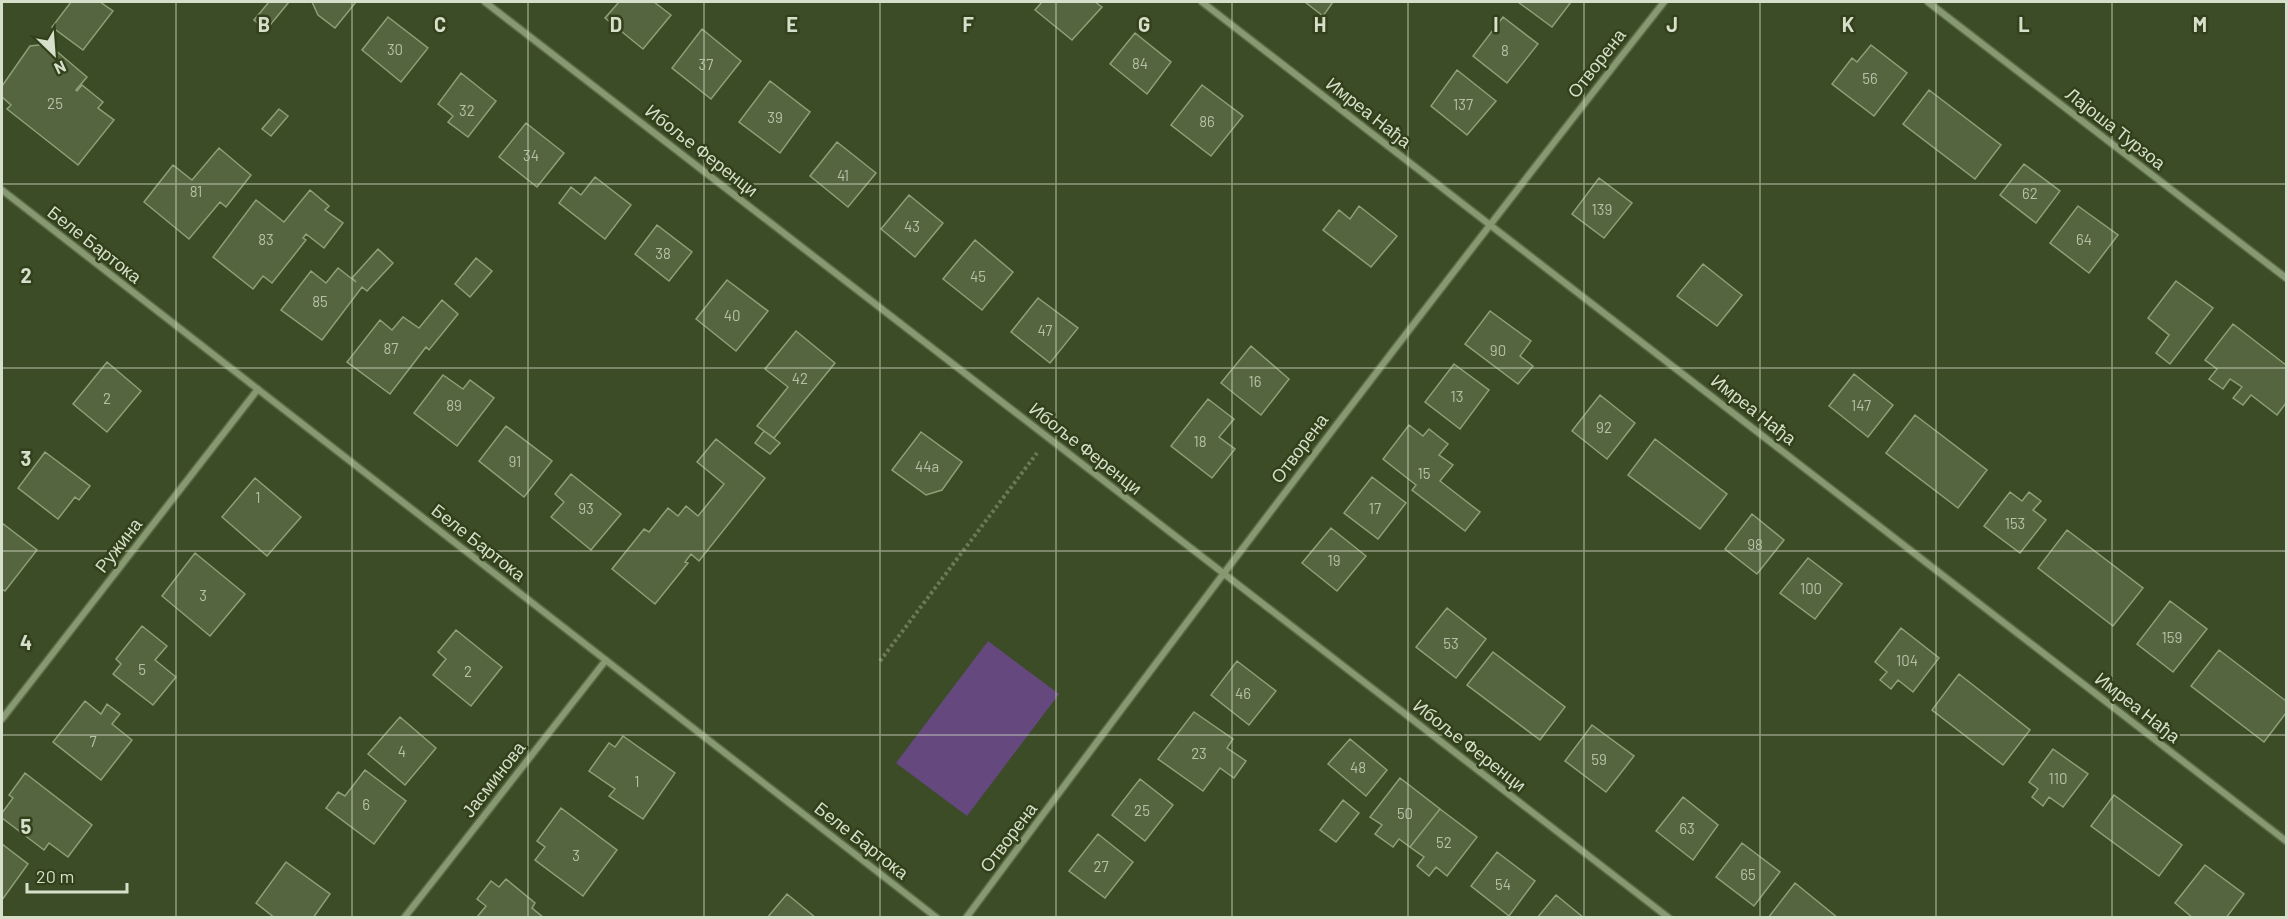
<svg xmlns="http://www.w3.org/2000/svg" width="2288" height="919" viewBox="0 0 2288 919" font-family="Barlow,sans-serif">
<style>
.green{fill:#64487e}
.building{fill:#55653f;stroke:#8da077;stroke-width:1.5}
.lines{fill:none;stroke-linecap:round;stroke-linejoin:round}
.street-casing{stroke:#5c6948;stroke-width:9}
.path{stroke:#6c7a59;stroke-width:4;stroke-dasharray:3 3;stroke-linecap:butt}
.street{stroke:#879970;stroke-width:6}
.grid{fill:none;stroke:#d5dfc9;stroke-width:1.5;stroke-opacity:0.55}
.labels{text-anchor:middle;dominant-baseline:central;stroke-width:5;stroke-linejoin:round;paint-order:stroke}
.number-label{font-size:15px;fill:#b5c0a6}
.street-label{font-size:18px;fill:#d5dfc9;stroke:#32411b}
.grid-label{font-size:20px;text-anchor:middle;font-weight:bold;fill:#d5dfc9;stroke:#32411b;stroke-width:5;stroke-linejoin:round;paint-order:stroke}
</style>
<rect width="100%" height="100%" fill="#3c4c26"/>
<!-- green -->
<path class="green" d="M988 641 1059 694 967 816 896 763Z"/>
<!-- building -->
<path class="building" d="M71 2H100L113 11 83 50 52 27Z
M269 2H289L266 30 254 20Z
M312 2H356L335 28 318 15Z
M619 2H654L671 15 643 49 605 18Z
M1042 2H1095L1102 7 1072 40 1035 10Z
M1305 2H1333L1323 16Z
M1518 2H1571L1552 27Z
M388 17 428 48 401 82 362 50Z
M1503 17 1538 44 1507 83 1473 56Z
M702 29 741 61 711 99 672 68Z
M1135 33 1171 62 1147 94 1110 64Z
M48 44 87 77 76 90 77 91 82 85 103 102 98 108 114 120 78 165 7 109 11 105 2 97V86L30 46Z
M1871 45 1907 73 1874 116 1832 84 1852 58 1857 62Z
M1457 70 1496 101 1467 135 1431 106Z
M461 73 496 101 468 137 448 122 453 116 438 104Z
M770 81 810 112 780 153 739 122Z
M1202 85 1243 116 1211 156 1171 125Z
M1929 90 2001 145 1975 179 1903 124Z
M279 109 288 116 271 136 262 129Z
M526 123 564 153 537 187 499 157Z
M837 142 876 173 848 207 810 176Z
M219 148 251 175 226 207 220 202 189 239 144 202 173 165 192 180Z
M2024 164 2060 191 2036 223 2000 195Z
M595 177 631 205 605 239 559 203 571 187 581 195Z
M1599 178 1632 203 1604 238 1572 214Z
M310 190 329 206 325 210 343 223 324 248 306 234 303 238 306 240 272 283 263 276 253 289 213 257 256 200 284 222Z
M909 195 943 223 915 257 881 229Z
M1359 206 1397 236 1371 267 1323 230 1339 210 1350 219Z
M2078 206 2118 235 2089 273 2050 243Z
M657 225 692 252 669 281 635 254Z
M975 240 1013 272 982 310 943 279Z
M378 249 393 263 367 291 362 287 322 340 281 310 311 271 326 283 338 268 356 282 352 278Z
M476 258 492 271 470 297 455 284Z
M1703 264 1742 295 1717 326 1677 296Z
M727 280 768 311 736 351 696 319Z
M2176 281 2213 308 2170 364 2156 353 2169 335 2148 318Z
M1038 298 1078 328 1050 363 1011 332Z
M442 300 458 314 429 350 426 347 390 394 347 362 380 320 392 330 403 317 419 328Z
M1490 311 1531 341 1520 356 1533 366 1518 384 1465 344Z
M2233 324 2286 365V403L2277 415 2251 395 2243 405 2233 398 2242 387 2230 379 2223 389 2209 379 2217 369 2205 360Z
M796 331 835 363 774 438 757 426 788 387 765 369Z
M1251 346 1289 379 1261 415 1221 383Z
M107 362 141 391 107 432 73 404Z
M1454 364 1489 390 1460 429 1425 402Z
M1854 374 1893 405 1868 437 1829 406Z
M443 375 463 389 470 380 494 398 457 446 414 413Z
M1600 395 1635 423 1607 459 1572 431Z
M1208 399 1234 419 1219 437 1235 449 1212 478 1171 446Z
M1915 415 1987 470 1958 508 1886 453Z
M1409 425 1423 436 1429 429 1448 444 1439 455 1453 465 1440 481 1480 512 1465 531 1412 490 1416 485 1383 459Z
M506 426 552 461 524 497 479 461Z
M764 431 780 443 770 454 755 443Z
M921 432 962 462 942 490 926 495 892 470Z
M716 439 765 478 699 561 691 554 685 562 688 563 655 604 612 569 644 529 649 532 668 508 678 516 686 506 698 516 724 484 697 462Z
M1655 439 1727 494 1700 529 1628 475Z
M45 452 90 486 79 500 75 497 58 519 18 488Z
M571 474 621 514 591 550 551 517 564 502 555 494Z
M1372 477 1406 503 1378 539 1344 513Z
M255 478 301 517 267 556 222 517Z
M2010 492 2022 501 2029 492 2041 501 2033 510 2046 520 2020 553 1984 526Z
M1752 514 1784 540 1757 574 1725 549Z
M2 523 37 550 5 591 2 589Z
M1331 528 1366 556 1337 591 1302 563Z
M2067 530 2143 588 2113 626 2038 568Z
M195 553 245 594 210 636 162 596Z
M1808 558 1842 584 1815 619 1780 593Z
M2170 601 2207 629 2173 672 2137 644Z
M1447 608 1486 639 1456 678 1416 647Z
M142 626 167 646 155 660 176 677 153 705 113 674 121 664 116 659Z
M1901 628 1939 658 1913 692 1898 680 1891 689 1880 680 1887 672 1875 662Z
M456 630 502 667 471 706 433 675 446 659 438 652Z
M2219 650 2286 701V713L2264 742 2191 686Z
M1493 652 1565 707 1540 740 1467 685Z
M1237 661 1276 691 1249 725 1211 695Z
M1959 674 2030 730 2003 765 1932 710Z
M85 701 101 714 107 704 120 714 112 724 132 740 101 780 53 742Z
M1194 712 1233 739 1227 748 1246 761 1234 778 1220 768 1203 791 1158 759Z
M400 717 436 748 405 785 368 754Z
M1592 725 1634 756 1606 792 1565 761Z
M623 736 675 773 643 819 609 796 615 789 589 771 609 743 615 747Z
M1350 739 1387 770 1366 796 1328 764Z
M2053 749 2088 774 2063 807 2049 797 2043 806 2032 797 2038 789 2029 782Z
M365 770 406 801 374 844 326 808 338 792 345 796Z
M25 773 92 825 68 857 49 843 44 850 2 818V813L13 798 9 795Z
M1400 778 1440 809 1410 847 1399 839 1393 847 1375 834 1382 825 1370 817Z
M1140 779 1173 805 1145 841 1112 815Z
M2114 795 2182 845 2159 876 2091 826Z
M1683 797 1718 825 1693 860 1656 831Z
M1343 800 1359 813 1336 842 1320 830Z
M561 808 617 850 583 896 535 860 545 847 537 841Z
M1440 809 1477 837 1447 876 1436 867 1429 876 1417 866 1424 857 1410 847Z
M1098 834 1133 862 1105 898 1069 871Z
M1742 843 1780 872 1754 906 1716 877Z
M2 844 28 864 2 900Z
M1497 852 1535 881 1509 916 1471 886Z
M286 862 330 894 313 918H275L256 903Z
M2205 865 2244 894 2226 918H2193L2175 903Z
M506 879 535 903 532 908 544 918 477 917 486 906 477 899 491 881 499 887Z
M1795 883 1838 918H1768Z
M787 894 816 918H767Z
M1556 895 1584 918H1537Z"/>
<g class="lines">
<!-- street casing -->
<g class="street-casing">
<path id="street" d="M485 2 1669 918
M1202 2 2286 841
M1928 2 2286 278
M2 190 937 918
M2 719 258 389
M404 918 606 660
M966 918C1195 609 1427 303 1664 2"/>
</g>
<!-- path -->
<path class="path" d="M880 661 1037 453"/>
<!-- street -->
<use href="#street" class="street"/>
</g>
<!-- grid -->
<path class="grid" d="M176 2V918M352 2V918M528 2V918M704 2V918M880 2V918M1056 2V918M1232 2V918M1408 2V918M1584 2V918M1760 2V918M1936 2V918M2112 2V918M2 184H2286M2 368H2286M2 551H2286M2 735H2286"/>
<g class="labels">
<!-- number labels -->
<g class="number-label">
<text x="395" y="49">30</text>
<text x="1505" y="50">8</text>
<text x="1140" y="63">84</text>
<text x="706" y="64">37</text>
<text x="1870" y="78">56</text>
<text x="55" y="103">25</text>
<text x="1463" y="104">137</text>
<text x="467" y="110">32</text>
<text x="775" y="117">39</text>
<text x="1207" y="121">86</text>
<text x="531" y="155">34</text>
<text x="843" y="175">41</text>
<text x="196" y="191">81</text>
<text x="2030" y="193">62</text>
<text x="1602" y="209">139</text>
<text x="912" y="226">43</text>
<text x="266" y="239">83</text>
<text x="2084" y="239">64</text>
<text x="663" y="253">38</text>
<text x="978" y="276">45</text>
<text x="320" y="301">85</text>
<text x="732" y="315">40</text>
<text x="1045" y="330">47</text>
<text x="391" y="348">87</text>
<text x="1498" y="350">90</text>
<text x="800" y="378">42</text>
<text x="1255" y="381">16</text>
<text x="1457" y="396">13</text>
<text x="107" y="398">2</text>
<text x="454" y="405">89</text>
<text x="1861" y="405">147</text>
<text x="1604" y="427">92</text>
<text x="1200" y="441">18</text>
<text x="515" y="461">91</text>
<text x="927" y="466">44a</text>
<text x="1424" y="473">15</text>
<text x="258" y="497">1</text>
<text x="586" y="508">93</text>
<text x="1375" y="508">17</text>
<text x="2015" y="523">153</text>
<text x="1755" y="544">98</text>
<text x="1334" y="560">19</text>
<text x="1811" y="588">100</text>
<text x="203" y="595">3</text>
<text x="2172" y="637">159</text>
<text x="1451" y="643">53</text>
<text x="1907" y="660">104</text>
<text x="142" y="669">5</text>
<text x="468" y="671">2</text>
<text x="1243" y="693">46</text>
<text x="93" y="741">7</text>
<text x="402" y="751">4</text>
<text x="1199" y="753">23</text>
<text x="1599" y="759">59</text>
<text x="1358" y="767">48</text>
<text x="2058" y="778">110</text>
<text x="637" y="781">1</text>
<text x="366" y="804">6</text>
<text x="1142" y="810">25</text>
<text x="1405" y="813">50</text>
<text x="1687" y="828">63</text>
<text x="1444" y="842">52</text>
<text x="576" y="855">3</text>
<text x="1101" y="866">27</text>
<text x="1748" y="874">65</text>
<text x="1503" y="884">54</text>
</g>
<!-- street labels -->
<g class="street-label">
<text transform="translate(1596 63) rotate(-52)">Отворена</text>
<text transform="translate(1369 112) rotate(38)">Имреа Нађа</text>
<text transform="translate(2116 128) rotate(38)">Лајоша Турзоа</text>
<text transform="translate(702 150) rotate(38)">Ибоље Ференци</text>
<text transform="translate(95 244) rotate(38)">Беле Бартока</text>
<text transform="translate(1754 409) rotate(38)">Имреа Нађа</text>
<text transform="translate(1086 448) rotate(38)">Ибоље Ференци</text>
<text transform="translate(1299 448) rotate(-53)">Отворена</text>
<text transform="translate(479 542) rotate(38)">Беле Бартока</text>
<text transform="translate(118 545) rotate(-52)">Ружина</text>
<text transform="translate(2138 707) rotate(38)">Имреа Нађа</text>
<text transform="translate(1470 745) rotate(38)">Ибоље Ференци</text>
<text transform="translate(493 779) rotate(-52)">Јасминова</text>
<text transform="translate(1008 837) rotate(-53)">Отворена</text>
<text transform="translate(862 840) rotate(38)">Беле Бартока</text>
</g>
</g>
<g class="grid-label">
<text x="264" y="32">B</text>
<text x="440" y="32">C</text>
<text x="616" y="32">D</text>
<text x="792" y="32">E</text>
<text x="968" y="32">F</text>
<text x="1144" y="32">G</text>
<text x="1320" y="32">H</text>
<text x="1496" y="32">I</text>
<text x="1672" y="32">J</text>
<text x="1848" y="32">K</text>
<text x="2024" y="32">L</text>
<text x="2200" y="32">M</text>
<text x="26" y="283">2</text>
<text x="26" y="466">3</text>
<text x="26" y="650">4</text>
<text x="26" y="834">5</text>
</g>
<!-- border -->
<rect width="2288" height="919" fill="none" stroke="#d5dfc9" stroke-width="6"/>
<!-- north arrow -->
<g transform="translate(54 54) rotate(155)" stroke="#32411b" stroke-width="4.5" paint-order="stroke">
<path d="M0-4.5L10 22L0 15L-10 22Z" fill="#d5dfc9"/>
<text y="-9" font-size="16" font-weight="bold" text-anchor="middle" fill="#d5dfc9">N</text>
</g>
<!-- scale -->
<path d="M27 883v9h100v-9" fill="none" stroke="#d5dfc9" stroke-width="3"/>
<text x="36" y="883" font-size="18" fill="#d5dfc9" stroke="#32411b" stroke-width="4.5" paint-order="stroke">20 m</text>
</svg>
